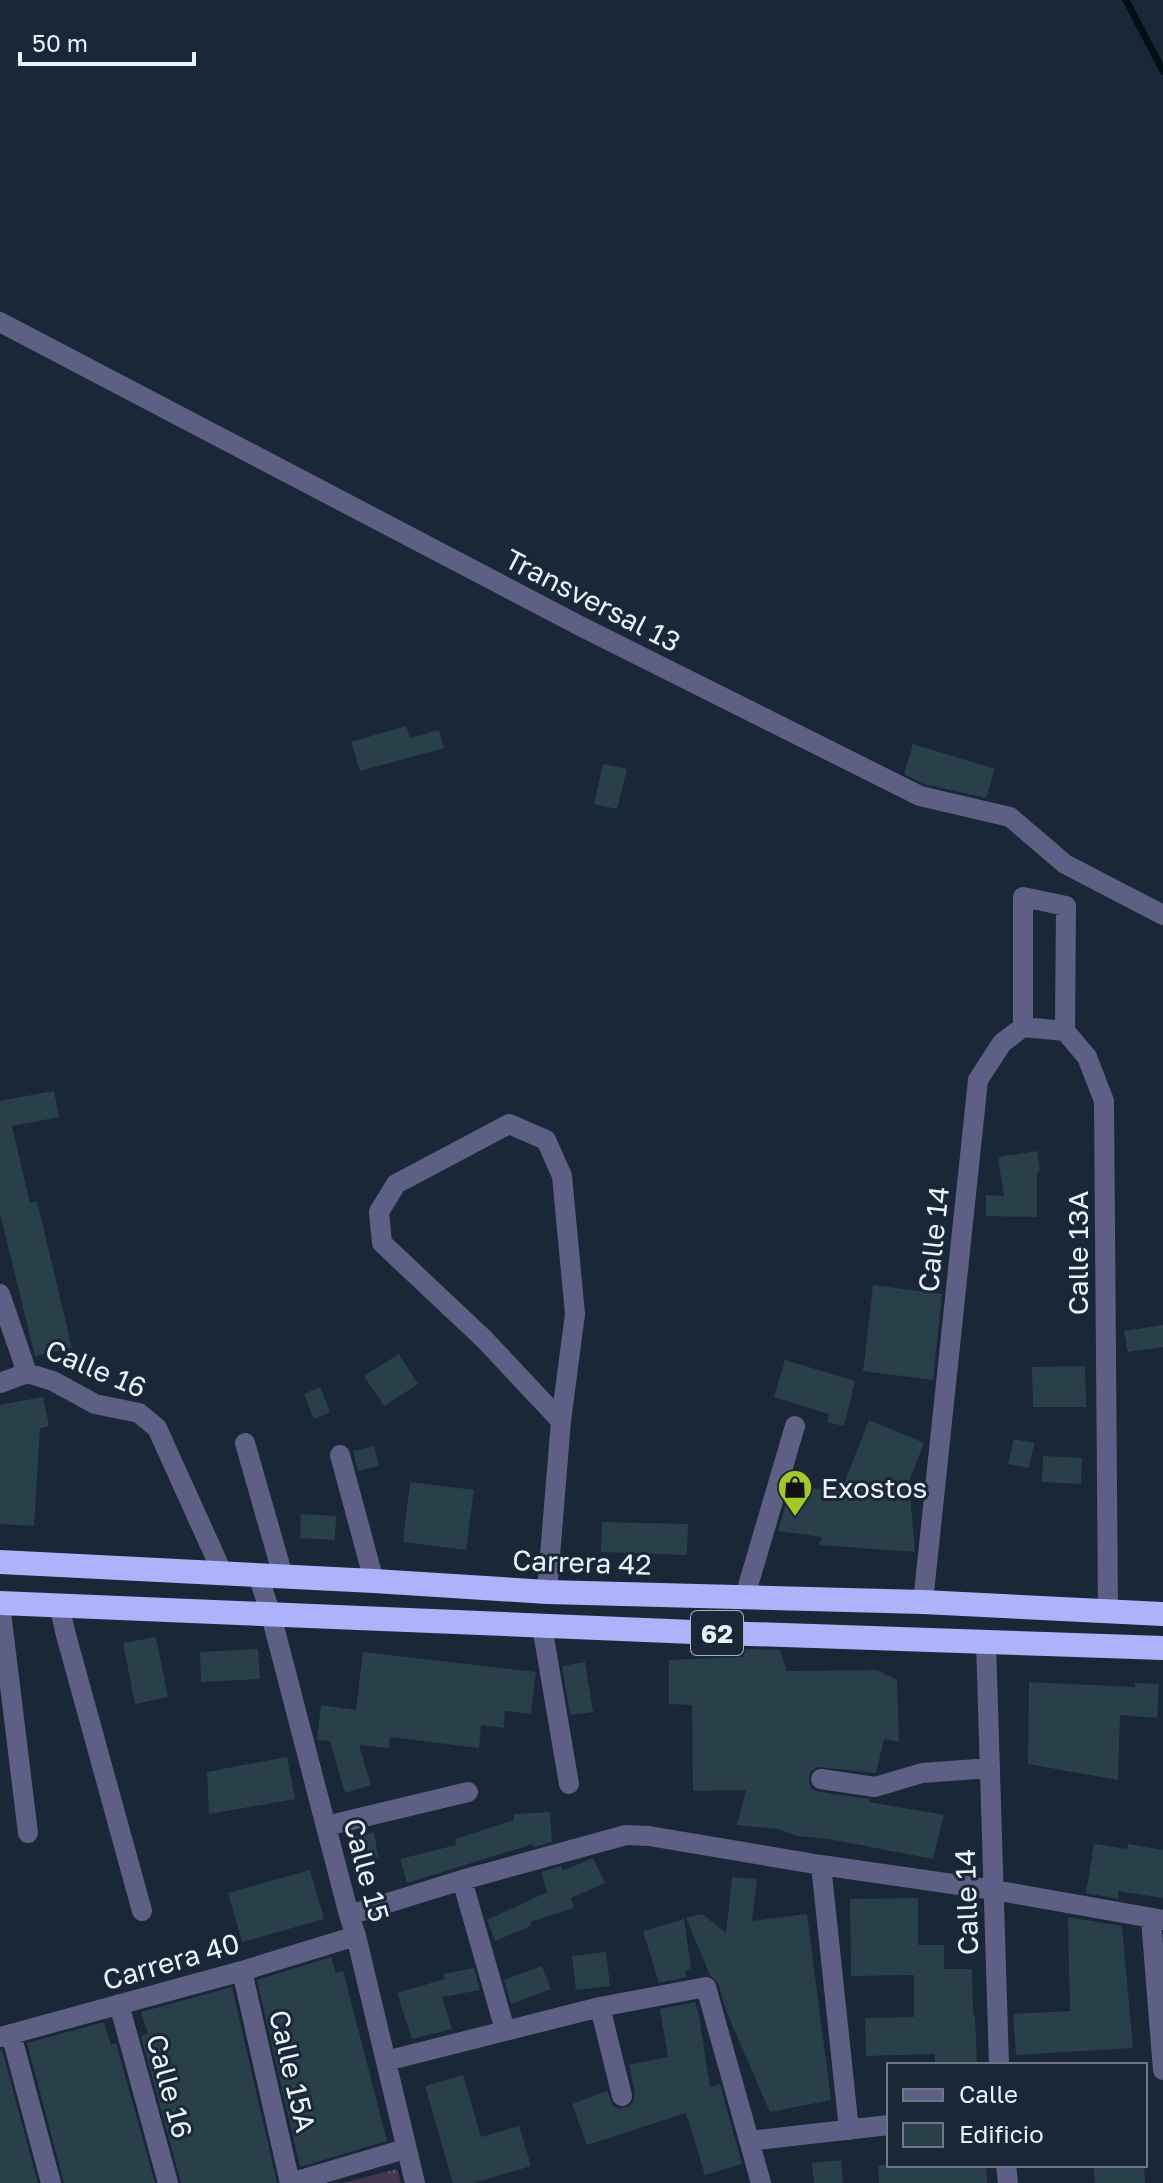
<svg xmlns="http://www.w3.org/2000/svg" width="1163" height="2183" viewBox="0 0 1163 2183" font-family="'Golos Text',sans-serif">
<style>
.park{fill:url(#park-tufts)}
.lines{fill:none;stroke-linecap:round;stroke-linejoin:round}
.stream{stroke:#001011;stroke-width:7}
.building{fill:#29404a}
.minor{stroke:#5d6084;stroke-width:20}
.highway{stroke:#adb3fa;stroke-width:24}
.labels{text-anchor:middle;dominant-baseline:central;stroke-width:6;stroke-linejoin:round;paint-order:stroke}
.shield{fill:#1a2736;stroke:#acb5c1;stroke-width:2}
.shield-label{font-size:26px;font-weight:bold;fill:#eaf2fd}
.street-label{font-size:28px;fill:#eaf2fd;stroke:#1a2736}
.poi-label{font-size:28px;fill:#eaf2fd;stroke:#1a2736;text-anchor:start}
</style>
<defs>
<pattern id="park-tufts" width="24" height="20" patternUnits="userSpaceOnUse" patternTransform="scale(2)"><rect width="24" height="20" fill="#433651"/><path d="M3 7l-1-3M5 7V3M7 7l1-3M15 17l-1-3M17 17v-4M19 17l1-3" fill="none" stroke="#5e546b"/></pattern>
</defs>
<rect width="100%" height="100%" fill="#1a2736"/>
<!-- park -->
<path class="park" d="M397 2169 401 2183H342Z"/>
<g class="lines">
<!-- stream -->
<path class="stream" d="M1126 0 1163 71"/>
</g>
<!-- building -->
<path class="building" d="M406 726 410 738 439 730 444 748 360 771 351 742Z
M913 744 995 769 986 798 924 784 904 774Z
M603 764 627 769 617 809 594 804Z
M54 1091 59 1117 12 1126 30 1203 37 1201 72 1348 35 1356 0 1214V1101Z
M1037 1151 1040 1171 1037 1172V1217L986 1216V1195L1004 1196 998 1157Z
M873 1285 942 1294 933 1380 863 1371Z
M1163 1325V1347L1128 1352 1124 1331Z
M399 1354 418 1384 384 1406 364 1376Z
M785 1360 855 1381 844 1426 827 1422 829 1414 774 1397Z
M1085 1366 1086 1407H1033L1032 1367Z
M320 1387 330 1412 314 1419 304 1394Z
M43 1397 49 1426 40 1428 34 1526 0 1524V1405Z
M869 1420 924 1443 909 1481 915 1552 819 1545 822 1537 778 1531 791 1486 841 1491Z
M1014 1439 1034 1443 1029 1468 1008 1464Z
M374 1446 379 1466 358 1471 353 1451Z
M1043 1456 1082 1458 1081 1484 1042 1482Z
M410 1482 474 1490 466 1550 403 1542Z
M301 1514 336 1516 335 1540 300 1538Z
M602 1522 688 1524 687 1555 601 1552Z
M156 1637 168 1697 135 1704 123 1643Z
M258 1649 260 1679 201 1682 200 1652Z
M746 1649 780 1650 787 1671 877 1670 897 1680 899 1742 884 1739 876 1773 817 1767 810 1772 809 1783 812 1789 819 1792 870 1799 869 1802 944 1815 933 1859 829 1839 798 1836 778 1829 737 1825 746 1790 693 1791 692 1705 669 1704V1660L743 1657Z
M363 1652 536 1672 531 1714 505 1711 504 1728 481 1725 479 1748 390 1737 389 1748 359 1745 371 1785 345 1793 330 1741 317 1740 321 1705 356 1710Z
M585 1662 593 1712 570 1715 562 1666Z
M1029 1682 1135 1687V1683L1159 1684 1157 1718 1120 1715 1118 1780 1028 1764Z
M287 1757 295 1799 209 1814 207 1772Z
M550 1812 552 1842 533 1847V1844L407 1883 400 1859 456 1845 455 1839 514 1820V1814Z
M374 1832 378 1857 360 1861 356 1836Z
M1094 1844 1127 1849 1128 1844 1163 1850V1898L1118 1891 1119 1899 1086 1893Z
M593 1858 605 1883 571 1898 574 1908 530 1922 531 1926 495 1941 487 1920 547 1892 541 1872 561 1866 562 1871Z
M310 1870 324 1919 242 1942 228 1893Z
M732 1877 757 1879 752 1921 807 1914 831 2100 770 2112 727 2013 718 1983 710 1975 686 1918 702 1914 726 1933Z
M918 1898V1945H944V1969H972L973 2015H975L977 2065H935V2054L866 2056 865 2018 914 2017V1975L851 1976 850 1899Z
M1068 1917 1122 1926 1133 2048 1016 2055 1013 2014 1070 2011Z
M684 1919 691 1968 685 1971 687 1977 659 1983 643 1931Z
M606 1952 610 1986 576 1990 572 1956Z
M331 1957 336 1973 343 1971 387 2141 300 2167 257 1980Z
M542 1966 551 1989 511 2004 504 1980Z
M474 1968 480 1990 442 1997 452 2029 412 2039 397 1993 445 1979 444 1974Z
M232 1987 277 2183H181L141 2036 148 2034 141 2012Z
M695 2002 699 2016 710 2087 720 2084 742 2164 705 2175 686 2113 587 2145 572 2104 607 2091 613 2106 619 2109 630 2106 634 2100 635 2094 629 2065 668 2057 660 2009Z
M104 2022 111 2045 116 2043 155 2183H64L27 2043Z
M0 2050H2L38 2183H0Z
M463 2075 481 2137 519 2126 531 2166 473 2183H453L425 2086Z
M841 2160 843 2183H814L812 2163Z
M878 2165H986L987 2183H879Z
M1093 2165H1144L1145 2183H1095Z"/>
<g class="lines">
<!-- minor -->
<path class="minor" d="M0 322 580 626 920 796 1010 817 1065 864 1163 915
M1023 1027 1065 1031
M0 1294 27 1373
M27 1373 53 1381 95 1404 139 1413 157 1428 223 1574
M0 1383 27 1373
M245 1443 283 1576
M340 1455 374 1581
M258 1575 271 1615 349 1915 356 1936 415 2183
M547 1592 561 1421 575 1314 562 1176 546 1140 509 1124 396 1184 379 1212 382 1243 484 1339 561 1421
M745 1596 795 1426
M923 1602 978 1080 1002 1043 1023 1027V897L1066 906 1065 1031 1087 1057 1104 1101 1108 1611
M0 1604 28 1833
M59 1605 66 1635 142 1911
M542 1626 569 1784
M986 1642 999 2065
M821 1779 875 1787 922 1773 990 1768
M326 1826 468 1792
M821 1865 849 2130
M462 1880 505 2030
M349 1915 462 1880 626 1835 649 1836 821 1865 994 1890 1163 1920
M1151 1919 1163 2070
M242 1971 290 2183 405 2149
M119 2004 168 2183
M600 2007 622 2096
M11 2034 51 2183
M0 2037 242 1971 356 1936
M386 2061 600 2007 706 1987 761 2183
M749 2141 889 2125
M1006 2165 1008 2183"/>
<!-- highway -->
<path class="highway" d="M0 1562 374 1581 547 1592 923 1602 1163 1614
M0 1603 693 1632 1163 1648"/>
</g>
<!-- icons -->
<defs>
<g id="shop-pin" transform="scale(1.8)"><path d="M0 17L-7.5 6A9.5 9.5 0 1 1 7.5 6Z" fill="#a3c926" stroke="#1a2736"/><path d="M-5-2.5h2.3a2.7 3.5 0 0 1 5.4 0H5L5.5 6h-11ZM-1.5-2.5h3a1.5 2.3 0 0 0-3 0Z" fill="#111"/></g>
</defs>
<g fill-rule="evenodd">
<use href="#shop-pin" x="795" y="1487"/>
</g>
<g class="labels">
<!-- shield labels -->
<rect class="shield" x="691" y="1611" width="52" height="44" rx="6"/>
<g class="shield-label">
<text x="717" y="1633">62</text>
</g>
<!-- street labels -->
<g class="street-label">
<text transform="translate(593 600) rotate(27)">Transversal 13</text>
<text transform="translate(933 1239) rotate(-84)">Calle 14</text>
<text transform="translate(1077 1253) rotate(-90)">Calle 13A</text>
<text transform="translate(96 1368) rotate(23)">Calle 16</text>
<text transform="translate(582 1562) rotate(2)">Carrera 42</text>
<text transform="translate(367 1870) rotate(75)">Calle 15</text>
<text transform="translate(966 1902) rotate(-92)">Calle 14</text>
<text transform="translate(171 1961) rotate(-16)">Carrera 40</text>
<text transform="translate(293 2071) rotate(77)">Calle 15A</text>
<text transform="translate(170 2086) rotate(75)">Calle 16</text>
</g>
<!-- poi labels -->
<g class="poi-label">
<text x="821" y="1487">Exostos</text>
</g>
</g>
<!-- legend -->
<rect x="887" y="2063" width="260" height="104" fill="#1a2736" stroke="#6d7886" stroke-width="2"/>
<rect x="903" y="2089" width="40" height="12" fill="#5d6084" stroke="#6d7886" stroke-width="2"/>
<text x="959" y="2103" font-size="24" fill="#eaf2fd">Calle</text>
<rect x="903" y="2123" width="40" height="24" fill="#29404a" stroke="#6d7886" stroke-width="2"/>
<text x="959" y="2143" font-size="24" fill="#eaf2fd">Edificio</text>
<!-- scale -->
<path d="M20 52v12h174v-12" fill="none" stroke="#eaf2fd" stroke-width="4"/>
<text x="32" y="52" font-size="24" fill="#eaf2fd" stroke="#1a2736" stroke-width="6" paint-order="stroke">50 m</text>
</svg>
